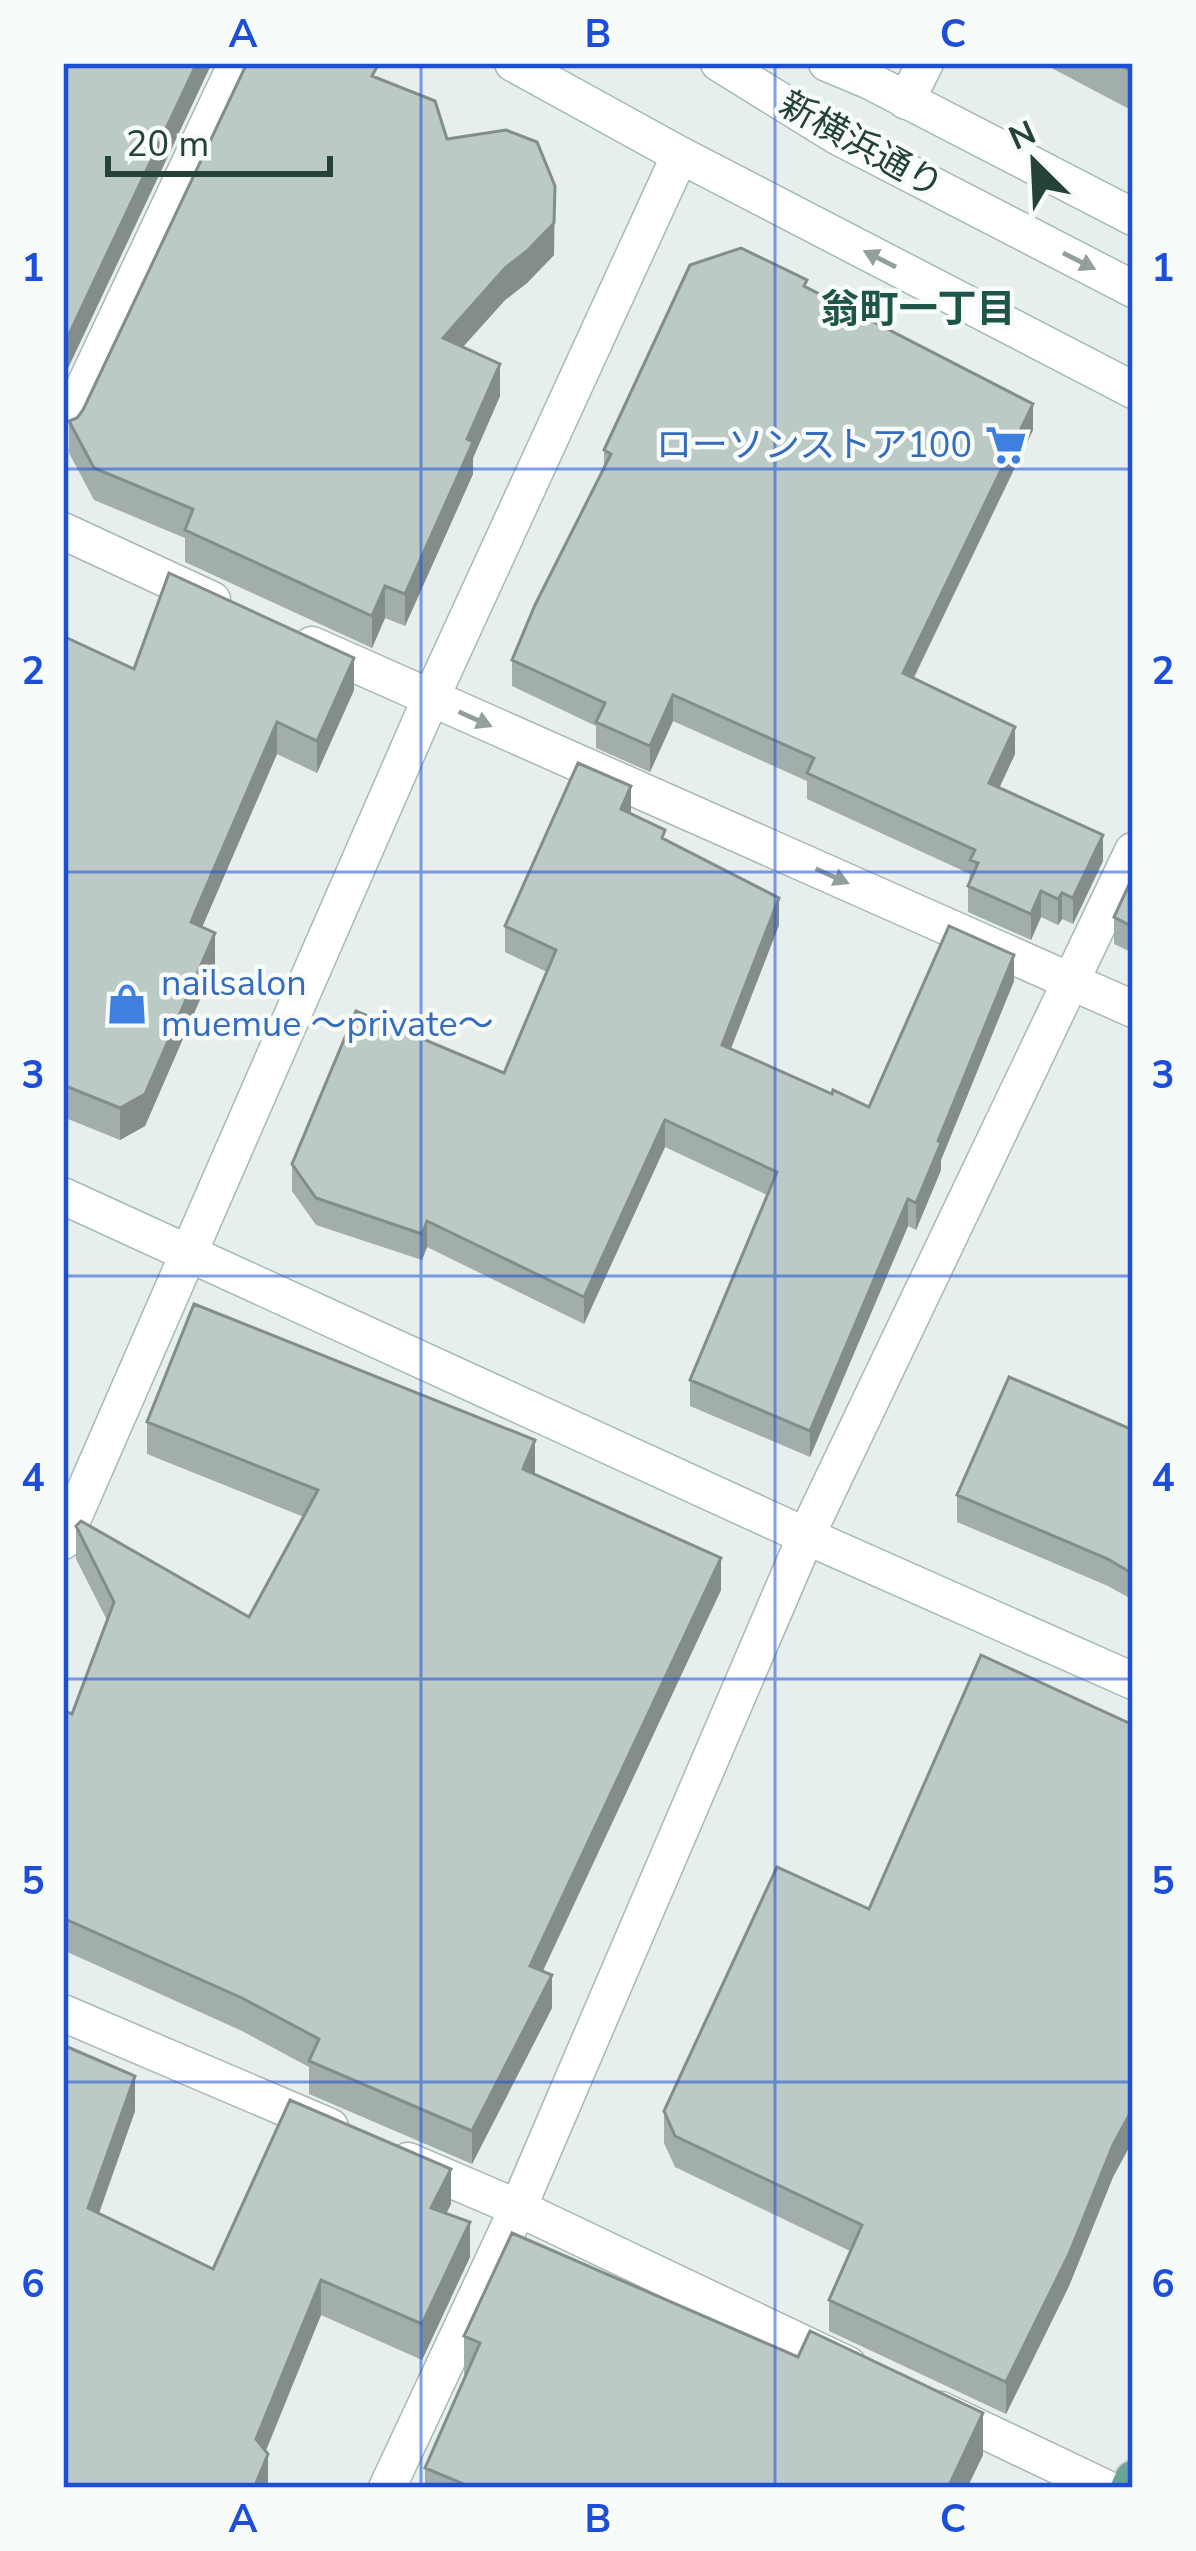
<svg xmlns="http://www.w3.org/2000/svg" width="1196" height="2551" viewBox="0 0 1196 2551" font-family="'Nunito Sans','Noto Sans JP',sans-serif">
<style>
.lines{fill:none;stroke-linecap:round;stroke-linejoin:round}
.street-casing{stroke:#a8b8b2;stroke-width:39}
.secondary-casing{stroke:#a4bbb3;stroke-width:39}
.primary-casing{stroke:#c2cac8;stroke-width:39}
.street{stroke:#fff;stroke-width:36}
.secondary{stroke:#fff;stroke-width:36}
.primary{stroke:#6aa596;stroke-width:36}
.wall{fill:#a1aea9}
.shaded-wall{fill:#838d89}
.building{fill:#bbcac4;stroke:#838d89;stroke-width:3}
.oneway{fill:#92a09c}
.grid{fill:none;stroke:#1d4ed8;stroke-width:3;stroke-opacity:0.55}
.labels{text-anchor:middle;dominant-baseline:central;stroke-width:9;stroke-linejoin:round;paint-order:stroke}
.street-label{font-size:36px;fill:#24423a;stroke:#f7fbf9}
.shop-label{font-size:36px;fill:#366cbe;stroke:#f7fbf9;text-anchor:end}
.neighbourhood-label{font-size:39px;font-weight:bold;fill:#1f5548;stroke:#f7fbf9}
.neatline{fill:none;stroke:#1d4ed8;stroke-width:4.5}
.grid-label{font-size:39px;text-anchor:middle;font-weight:bold;fill:#1d4ed8}
</style>
<rect width="100%" height="100%" fill="#e6efeb"/>
<g class="lines">
<!-- street casing -->
<g class="street-casing">
<path id="street" d="M906 101 925 63
M63 432 237 63
M63 531 212 600
M312 645 1133 1009
M63 2013 330 2127
M408 2161 518 2208 848 2365
M941 2410 1105 2488
M387 2488 518 2208 806 1536 1133 851"/>
</g>
<!-- secondary casing -->
<g class="secondary-casing">
<path id="secondary" d="M513 63 680 155 1133 390
M719 63 837 136 1133 289
M827 63 870 81 1133 217
M63 1196 806 1536 1133 1681
M63 1541 430 700 680 155"/>
</g>
<!-- primary casing -->
<g class="primary-casing">
<path id="primary" d="M1129 2488 1133 2479"/>
</g>
<!-- street -->
<use href="#street" class="street"/>
<!-- secondary -->
<use href="#secondary" class="secondary"/>
<!-- primary -->
<use href="#primary" class="primary"/>
</g>
<!-- wall -->
<path class="wall" d="M1042 63H1133V111Z
M379 79 447 139 554 255 527 283 505 300 463 347 500 396 473 458V474L405 626 385 618 372 648 185 562V538L94 500 69 453V421L77 418Z
M807 287 1033 430 914 678 1015 754 999 788 1103 861 1073 924 1062 919 1058 925 1041 917 1031 940 968 912V886L970 874 807 799V781L673 721 650 772 596 748V726L512 686V660L604 469V450Z
M63 636 134 669 354 690 317 773 277 754 202 927 215 965 145 1126 120 1140 63 1117Z
M631 814 779 925 731 1049 832 1094 869 1107 1014 981 941 1160V1170L916 1230 908 1226 810 1457 690 1406V1380L767 1195 665 1147 584 1324 427 1247 422 1260 316 1225 292 1191V1164L504 1073 547 972 505 952V926Z
M1133 876V953L1114 944V917Z
M147 1422 535 1473 534 1474 721 1590 543 1971 552 2008 472 2164 309 2094V2067L242 2031 63 1950V1710L72 1714 107 1620 76 1559V1526L249 1617 304 1517 147 1454Z
M1133 1430V1600L1108 1586 957 1522V1495Z
M1133 1725V2140L1113 2177 1069 2286 1006 2414 829 2331V2300L850 2251 675 2167 664 2143V2111Z
M63 2045 135 2111 99 2214 213 2269 451 2204 446 2214 470 2257 422 2360 321 2315 266 2451 268 2488H63Z
M464 2336 983 2455 967 2488H425V2468L464 2378Z"/>
<!-- shaded-wall -->
<path class="shaded-wall" d="M197 63H212L63 379V347Z
M555 186 554 255 527 283 505 300 443 369V338Z
M500 364V396L473 458V474L405 626V594L467 439Z
M1033 404V430L903 699V673Z
M385 586V618L372 648V616Z
M354 658V690L317 773V741Z
M673 695V721L650 772V746Z
M277 722V754L191 953V922Z
M1015 727V754L989 810V783Z
M631 786V813L621 836V809Z
M1103 835V861L1073 924V898Z
M1041 891V917L1031 940V914Z
M1062 893V919L1058 925V899Z
M779 898V925L722 1071V1045Z
M215 933V965L145 1126 120 1140V1108Z
M1014 955V981L941 1160V1170L916 1230V1203L938 1141Z
M665 1120V1147L584 1324V1297Z
M908 1199V1226L810 1457V1431Z
M427 1221V1247L422 1260V1234Z
M535 1440V1473L523 1502V1469Z
M721 1558V1590L530 1998V1966Z
M552 1975V2008L472 2164V2131Z
M135 2076V2111L88 2243V2208Z
M1133 2108V2140L1113 2177 1069 2286 1006 2414V2382L1113 2145Z
M451 2169V2204L431 2243V2208Z
M470 2222V2257L422 2360V2324Z
M321 2280V2315L256 2474V2439Z
M983 2413V2455L967 2488H948Z
M268 2454V2488H254Z"/>
<!-- building -->
<path class="building" d="M63 63H197L63 347Z
M247 63H379L372 76 435 101 447 139 506 130 537 142 555 186 554 223 527 251 505 268 443 338 500 364 467 439 473 442 405 594 385 586 372 616 185 530 193 509 94 468 69 421 77 418 83 410Z
M1116 63H1133V72Z
M741 248 807 280 804 286 1033 404 903 673 1015 727 989 783 1103 835 1073 898 1062 893 1058 899 1041 891 1031 914 968 886 978 863 970 860 975 850 807 773 814 758 673 695 650 746 596 722 605 703 512 660 535 605 611 454 604 450 690 265Z
M169 573 354 658 317 741 277 722 191 922 215 933 145 1094 120 1108 63 1085V636L134 669Z
M578 763 631 786 621 809 665 830 662 838 779 898 722 1045 832 1094 833 1090 869 1107 949 926 1014 955 938 1141 941 1143 916 1203 908 1199 810 1431 690 1380 777 1172 665 1120 584 1297 427 1221 422 1234 316 1198 292 1164 356 1011 504 1073 556 950 505 926Z
M1133 876V927L1114 917Z
M194 1304 535 1440 523 1469 721 1558 530 1966 552 1975 472 2131 309 2061 319 2039 242 1998 63 1918V1710L72 1714 114 1602 76 1526 81 1521 249 1617 318 1490 147 1422Z
M1009 1377 1133 1430V1574L1108 1559 957 1495Z
M981 1655 1133 1725V2108L1113 2145 1069 2254 1006 2382 829 2300 862 2225 675 2136 664 2111 777 1867 869 1909Z
M63 2045 135 2076 88 2208 213 2269 290 2100 451 2169 431 2208 470 2222 422 2324 321 2280 256 2439 268 2454 254 2488H63Z
M512 2233 798 2357 810 2331 983 2413 948 2488H473L425 2468 480 2343 464 2336Z"/>
<!-- one-way arrows -->
<defs><path id="oneway-solid" d="M-6-.8H1V-3.2L6.5 0L1 3.2V.8H-6Z" transform="scale(3)"/></defs>
<g class="oneway">
<use href="#oneway-solid" transform="translate(880 259) rotate(-153)"/>
<use href="#oneway-solid" transform="translate(1079 261) rotate(27)"/>
<use href="#oneway-solid" transform="translate(475 719) rotate(24)"/>
<use href="#oneway-solid" transform="translate(832 876) rotate(24)"/>
</g>
<!-- grid -->
<path class="grid" d="M421 63V2488M775 63V2488M63 469H1133M63 872H1133M63 1276H1133M63 1679H1133M63 2082H1133"/>
<!-- icons -->
<defs>
<g id="supermarket-bare" transform="scale(3.24)"><path d="M-6-5.5h2.5l.6 2H6L4.5 2H-2.5L-4.4-4H-6ZM-1.5 3.2a1.3 1.3 0 1 0 .1 0ZM3 3.2a1.3 1.3 0 1 0 .1 0Z" fill="#3f7fe0" stroke="#f7fbf9" stroke-width="2.5" paint-order="stroke"/></g>
<g id="shop-bare" transform="scale(3.24)"><path d="M-5-2.5h2.3a2.7 3.5 0 0 1 5.4 0H5L5.5 6h-11ZM-1.5-2.5h3a1.5 2.3 0 0 0-3 0Z" fill="#3f7fe0" stroke="#f7fbf9" stroke-width="2.5" paint-order="stroke"/></g>
</defs>
<g fill-rule="evenodd">
<use href="#supermarket-bare" x="1006" y="445"/>
<use href="#shop-bare" x="127" y="1004"/>
</g>
<g class="labels">
<!-- street labels -->
<g class="street-label">
<text transform="translate(861 145) rotate(29)">新横浜通り</text>
</g>
<!-- shop labels -->
<g class="shop-label">
<text x="972" y="445">ローソンストア100</text>
<text x="161" y="983" text-anchor="start">nailsalon<tspan x="161" dy="41">muemue ～private～</tspan></text>
</g>
<!-- neighbourhood labels -->
<g class="neighbourhood-label">
<text x="918" y="309">翁町一丁目</text>
</g>
</g>
<!-- border -->
<rect width="1196" height="2551" fill="none" stroke="#f7fbf9" stroke-width="132"/>
<!-- north arrow -->
<g transform="translate(1034 162) rotate(336)" stroke="#f7fbf9" stroke-width="9" paint-order="stroke">
<path d="M0-9L21 45L0 30L-21 45Z" fill="#24423a"/>
<text y="-18" font-size="33" font-weight="bold" text-anchor="middle" fill="#24423a">N</text>
</g>
<!-- scale -->
<path d="M108 156v18h222v-18" fill="none" stroke="#24423a" stroke-width="6"/>
<text x="126" y="156" font-size="36" fill="#24423a" stroke="#f7fbf9" stroke-width="9" paint-order="stroke">20 m</text>
<rect x="66" y="66" width="1064" height="2419" class="neatline"/>
<g class="grid-label">
<text x="243" y="47">A</text>
<text x="598" y="47">B</text>
<text x="953" y="47">C</text>
<text x="33" y="281">1</text>
<text x="1163" y="281">1</text>
<text x="33" y="684">2</text>
<text x="1163" y="684">2</text>
<text x="33" y="1088">3</text>
<text x="1163" y="1088">3</text>
<text x="33" y="1491">4</text>
<text x="1163" y="1491">4</text>
<text x="33" y="1894">5</text>
<text x="1163" y="1894">5</text>
<text x="33" y="2297">6</text>
<text x="1163" y="2297">6</text>
<text x="243" y="2532">A</text>
<text x="598" y="2532">B</text>
<text x="953" y="2532">C</text>
</g>
</svg>
